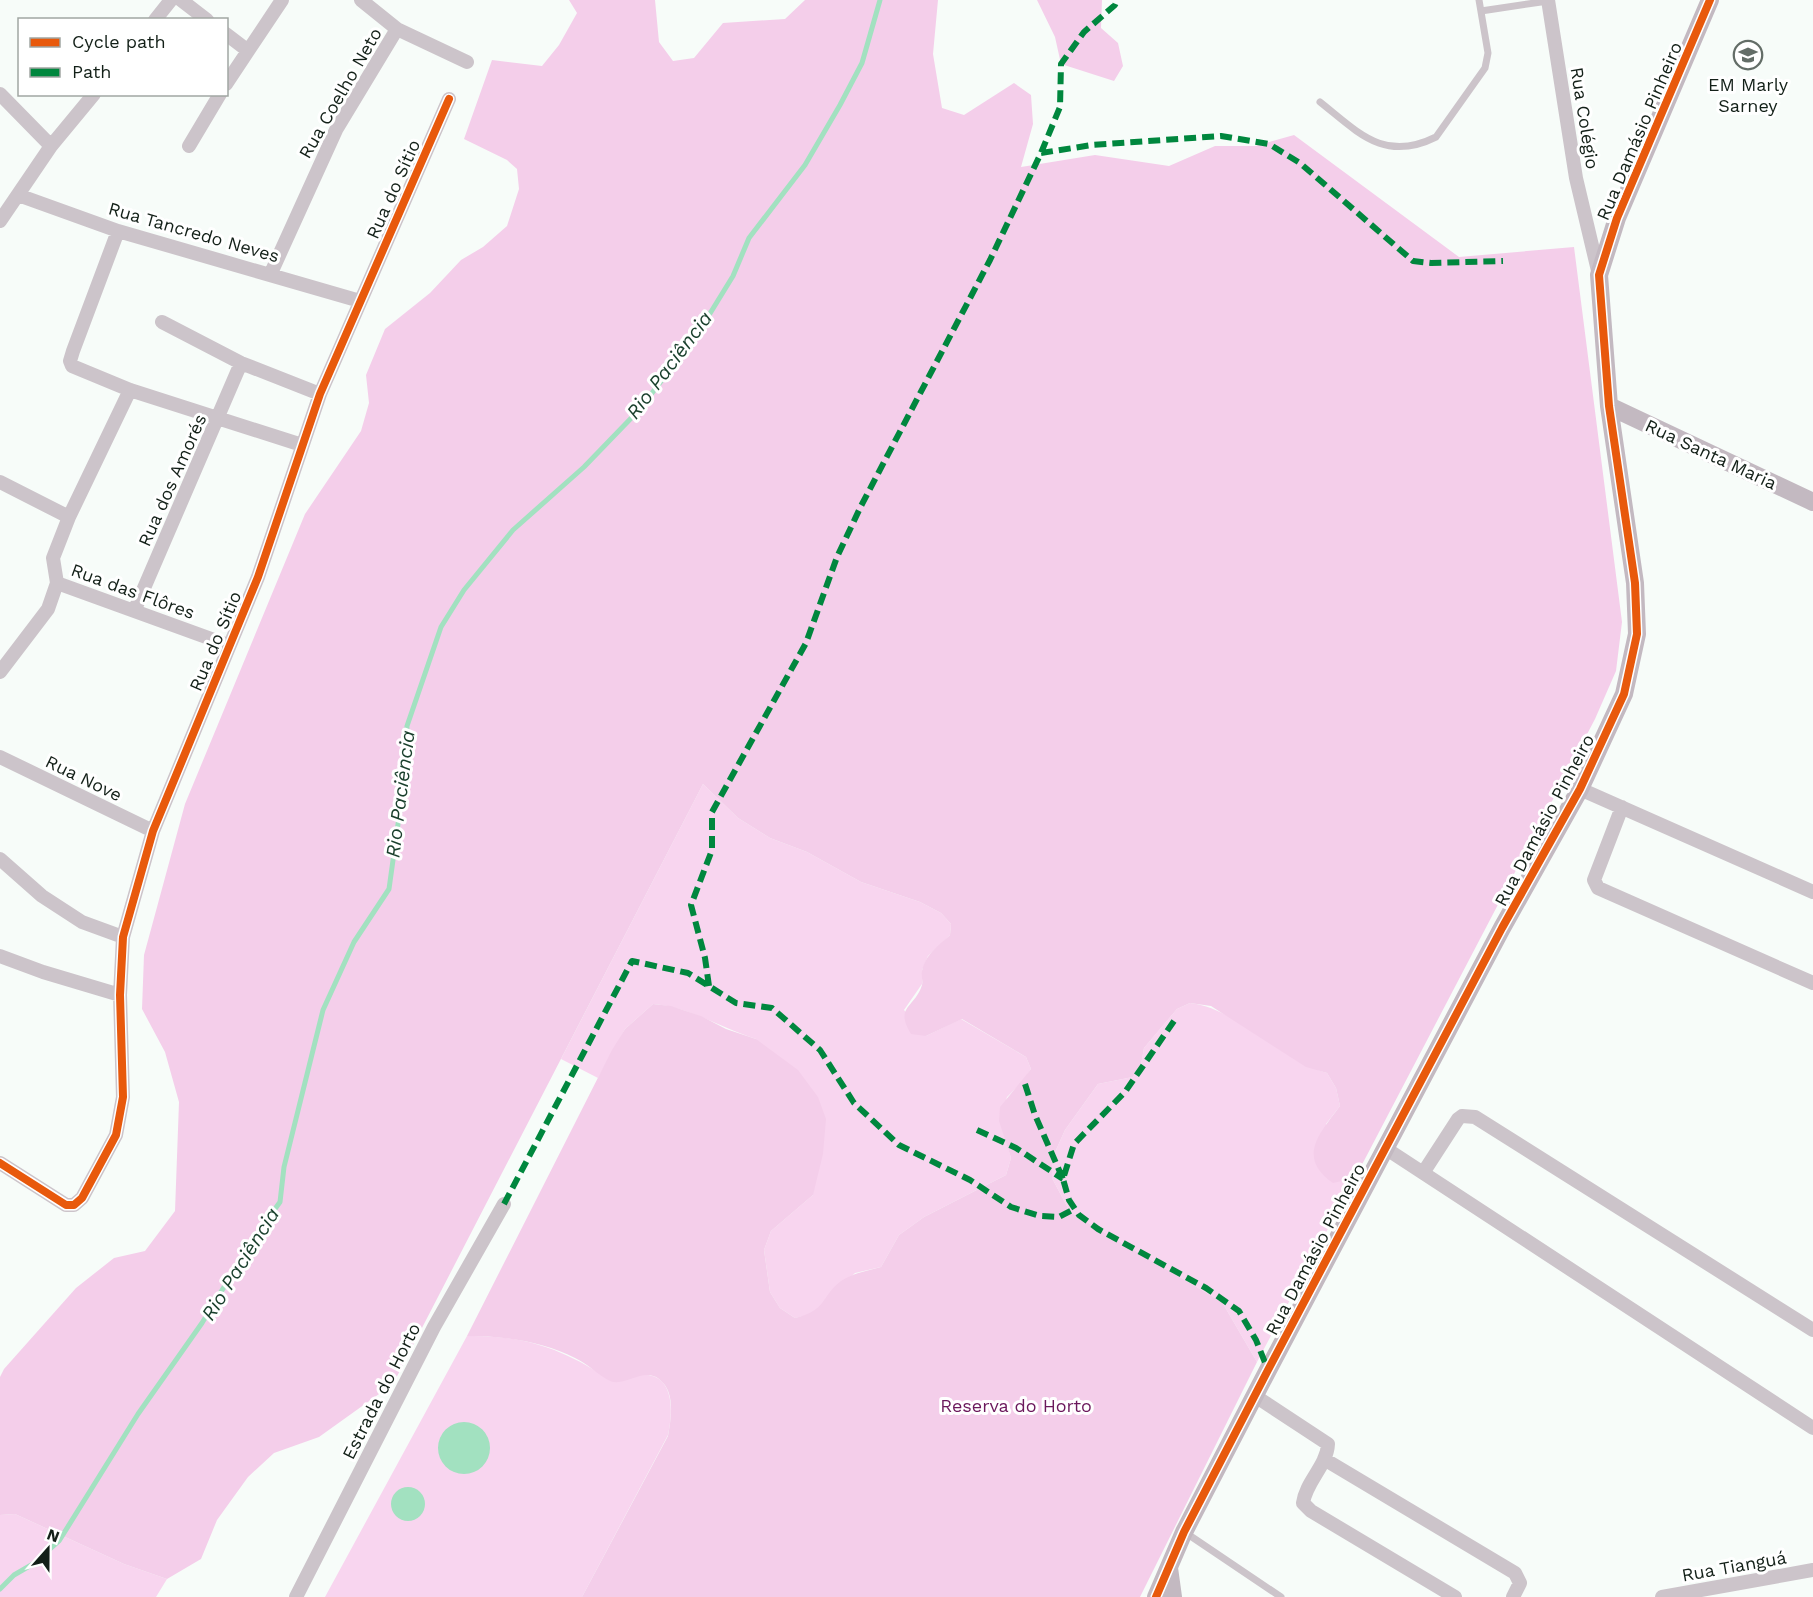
<svg xmlns="http://www.w3.org/2000/svg" width="1813" height="1597" viewBox="0 0 1813 1597" font-family="'Work Sans',sans-serif">
<style>
.green{fill:#f8d5ef}
.forest{fill:#f4ceea}
.water{fill:#a2e1c0}
.lines{fill:none;stroke-linecap:round;stroke-linejoin:round}
.stream{stroke:#a2e1c0;stroke-width:5}
.lane{stroke:#ccc4ca;stroke-width:7}
.street{stroke:#ccc4ca;stroke-width:14}
.secondary{stroke:#c3b9c1;stroke-width:18}
.quiet{stroke:#00873e;stroke-width:6;stroke-dasharray:12 6;stroke-linecap:butt}
.cycleway-casing{stroke:#fff;stroke-width:11}
.cycleway{stroke:#e8590c;stroke-width:8}
.labels{text-anchor:middle;dominant-baseline:central;stroke-width:6;stroke-linejoin:round;paint-order:stroke}
.poi-label{font-size:18px;fill:#132018;stroke:#fff}
.street-label{font-size:18px;fill:#132018;stroke:#fff}
.park-label{font-size:18px;fill:#6b185c;stroke:#fff}
.water-label{font-size:20px;font-style:italic;fill:#193f2c;stroke:#fff}
</style>
<rect width="100%" height="100%" fill="#f7fcf9"/>
<!-- green -->
<path class="green" d="M703 784 738 818 770 838 807 852 861 882 920 902 941 913 951 924 950 935 928 956 922 970V984L904 1010 926 1036 961 1019 1026 1057 1031 1069 1021 1083 1007 1097 1000 1121 1011 1158 1006 1175 924 1217 899 1235 881 1267 855 1273 813 1314 795 1318 780 1308 770 1292 764 1250 771 1231 813 1195 756 1039C721 1028 690 1007 653 1004L625 1029 598 1078 561 1059Z
M1190 1003C1239 1009 1278 1059 1327 1073L1336 1088 1340 1106 1326 1124 1333 1182 1355 1178 1257 1362 1222 1302 1070 1212 1052 1178V1159L1065 1130 1098 1084 1133 1077 1141 1065 1144 1048 1177 1009Z
M467 1336C524 1335 565 1349 611 1381 622 1379 637 1374 648 1375 676 1379 672 1416 668 1435L582 1597H325Z
M15 1514 124 1564 167 1579 156 1597H0V1515Z"/>
<!-- forest -->
<path class="forest" d="M569 0H655L659 42 673 61 694 58 723 23 785 19 805 0H938L933 54 942 108 964 115 1014 83 1031 95 1033 124 1021 167 1095 155 1169 166 1215 146H1255L1294 135 1459 257 1574 247 1622 622 1616 671 1595 719 1355 1178 1333 1183C1296 1157 1320 1133 1340 1106L1336 1088 1327 1073 1306 1067 1211 1006 1190 1003 1177 1009 1144 1048 1141 1065 1133 1077 1098 1084 1065 1130 1052 1159V1178L1070 1212 1222 1302 1257 1362 1140 1597H582L668 1436C671 1418 676 1392 659 1379 643 1367 626 1387 610 1381 598 1375 588 1364 575 1358 543 1341 503 1336 467 1336L612 1050 625 1029 653 1004 671 1006 701 1016 726 1029 756 1039 798 1070 818 1097 826 1119 823 1154 813 1195 771 1231 764 1250 770 1292 780 1308 795 1318C828 1310 820 1297 841 1281 853 1273 867 1271 881 1267L899 1235 924 1217 1006 1175 1011 1158 999 1121 1000 1107 1031 1069 1026 1057 962 1019 926 1036 911 1034C894 1006 915 1008 922 985 923 981 921 975 922 971 925 955 939 945 950 935L951 924 941 913 920 902 861 882 807 852 770 838 738 818 703 784 393 1384 319 1437 274 1453 248 1477 217 1520 201 1559 167 1579 124 1564 15 1514 0 1515V1377L4 1369 76 1288 114 1258 145 1251 175 1211 179 1102 165 1052 142 1009 144 955 185 804 305 514 361 431 369 403 366 375 385 329 430 293 461 260 483 247 507 226 519 189 517 169 507 160 464 139 492 60 542 66 559 45 577 13Z
M1037 0H1102L1101 28 1118 43 1123 66 1114 81 1061 64 1055 37Z"/>
<!-- water -->
<path class="water" d="M438 1448a26 26 0 1 1 52 0a26 26 0 1 1-52 0Z
M391 1504a17 17 0 1 1 34 0a17 17 0 1 1-34 0Z"/>
<g class="lines">
<!-- stream -->
<path class="stream" d="M0 1589 14 1575 33 1564 59 1541 138 1414 202 1323 254 1238 280 1202 284 1167 323 1010 354 942 389 889 404 781 407 726 441 627 464 590 513 530 584 467 639 410 698 333 733 276 749 238 805 165 840 105 862 63 880 0"/>
<!-- lane -->
<path class="lane" d="M1481 11 1548 1
M1320 102C1358 132 1384 163 1436 137L1485 68 1488 53 1479 0
M1186 1533 1281 1597"/>
<!-- street -->
<path class="street" d="M181 0 207 20
M361 0 397 29 467 62
M1548 0 1576 178 1599 275
M155 20 171 0
M226 34 247 50
M226 84 282 0
M0 94 51 146
M189 146 220 94
M18 195 118 231 360 301
M0 221 51 146 94 94
M118 231 73 351 70 361 72 366 130 390 302 445
M271 273 336 130 397 29
M162 322 241 363 320 394
M130 390 69 517 53 558 57 583 228 645
M0 482 69 517
M135 609 241 363
M0 672 48 609 57 583
M0 757 153 831
M1580 789 1813 892
M1622 807 1594 880 1598 888 1813 983
M0 859 42 896 82 922 123 937
M0 956 43 972 120 995
M1385 1148 1813 1428
M0 1163 66 1205H74L82 1198 116 1135 123 1097 120 995 123 937 153 831 258 577 320 394 449 99
M1423 1173 1458 1119 1462 1116 1475 1117 1813 1330
M1255 1396 1328 1444C1327 1466 1306 1481 1303 1503L1311 1511 1455 1597
M1324 1459 1515 1573 1520 1583 1513 1597
M296 1597 434 1327 504 1204
M1662 1597 1813 1570"/>
<!-- secondary -->
<path class="secondary" d="M1609 406 1813 502
M1169 1568 1173 1597
M1156 1597 1184 1532 1268 1370 1502 928 1580 789 1624 694 1637 634 1635 583 1609 406 1599 275 1617 218 1710 0"/>
<!-- quiet -->
<path class="quiet" d="M1041 153 1092 145 1221 136 1269 144 1300 163 1413 261 1431 263 1503 261
M709 986 705 958 691 905 712 850V812L806 643 837 557 861 506 990 260 1041 153 1060 107 1061 64 1084 32 1115 5 1117 0
M1174 1021 1125 1092 1074 1144 1063 1179 1069 1200 1079 1215 1098 1229 1206 1288 1239 1311 1256 1340 1268 1370
M1025 1084 1035 1115 1063 1179
M977 1130 1016 1148 1063 1179
M504 1204 632 961 688 973 736 1003 772 1008 820 1050 854 1103 899 1145 970 1180 1011 1207 1040 1216 1059 1217 1074 1209"/>
<!-- cycleway casing -->
<g class="cycleway-casing">
<path id="cycleway" d="M0 1163 66 1205H74L82 1198 116 1135 123 1097 120 995 123 937 153 831 258 577 320 394 449 99
M1156 1597 1184 1532 1268 1370 1502 928 1580 789 1624 694 1637 634 1635 583 1609 406 1599 275 1617 218 1710 0"/>
</g>
<!-- cycleway -->
<use href="#cycleway" class="cycleway"/>
</g>
<!-- icons -->
<defs>
<g id="school-ring" transform="scale(1.5)"><circle r="9.5" fill="#fff" stroke="#636d67" stroke-width="1.5"/><path d="M0-5L7-2L0 1L-7-2ZM-4 1L0 2.5L4 1V4Q0 6-4 4Z" fill="#636d67"/></g>
</defs>
<g fill-rule="evenodd">
<use href="#school-ring" x="1748" y="55"/>
</g>
<g class="labels">
<!-- poi labels -->
<g class="poi-label">
<text x="1748" y="84">EM Marly<tspan x="1748" dy="21">Sarney</tspan></text>
</g>
<!-- street labels -->
<g class="street-label">
<text transform="translate(340 93) rotate(-60)">Rua Coelho Neto</text>
<text transform="translate(1585 118) rotate(81)">Rua Colégio</text>
<text transform="translate(1639 131) rotate(-67)">Rua Damásio Pinheiro</text>
<text transform="translate(393 189) rotate(-66)">Rua do Sítio</text>
<text transform="translate(194 232) rotate(16)">Rua Tancredo Neves</text>
<text transform="translate(1711 454) rotate(25)">Rua Santa Maria</text>
<text transform="translate(172 480) rotate(-66)">Rua dos Amorés</text>
<text transform="translate(133 591) rotate(20)">Rua das Flôres</text>
<text transform="translate(215 641) rotate(-67)">Rua do Sítio</text>
<text transform="translate(84 778) rotate(26)">Rua Nove</text>
<text transform="translate(1544 820) rotate(-62)">Rua Damásio Pinheiro</text>
<text transform="translate(1315 1249) rotate(-62)">Rua Damásio Pinheiro</text>
<text transform="translate(381 1391) rotate(-63)">Estrada do Horto</text>
<text transform="translate(1734 1566) rotate(-10)">Rua Tianguá</text>
</g>
<!-- park labels -->
<g class="park-label">
<text x="1016" y="1405">Reserva do Horto</text>
</g>
<!-- water labels -->
<g class="water-label">
<text transform="translate(669 365) rotate(-53)">Rio Paciência</text>
<text transform="translate(400 794) rotate(-83)">Rio Paciência</text>
<text transform="translate(240 1264) rotate(-58)">Rio Paciência</text>
</g>
</g>
<!-- legend -->
<rect x="18" y="18" width="210" height="78" fill="#ffffff" stroke="#a1a6a3" stroke-width="1.5"/>
<rect x="30" y="38" width="30" height="9" fill="#e8590c" stroke="#a1a6a3" stroke-width="1.5"/>
<text x="72" y="48" font-size="18" fill="#132018">Cycle path</text>
<rect x="30" y="68" width="30" height="9" fill="#00873e" stroke="#a1a6a3" stroke-width="1.5"/>
<text x="72" y="78" font-size="18" fill="#132018">Path</text>
<!-- north arrow -->
<g transform="translate(48 1549) rotate(21)" stroke="#ffffff" stroke-width="4.5" paint-order="stroke">
<path d="M0-4.5L10 22L0 15L-10 22Z" fill="#132018"/>
<text y="-9" font-size="16" font-weight="bold" text-anchor="middle" fill="#132018">N</text>
</g>
</svg>
